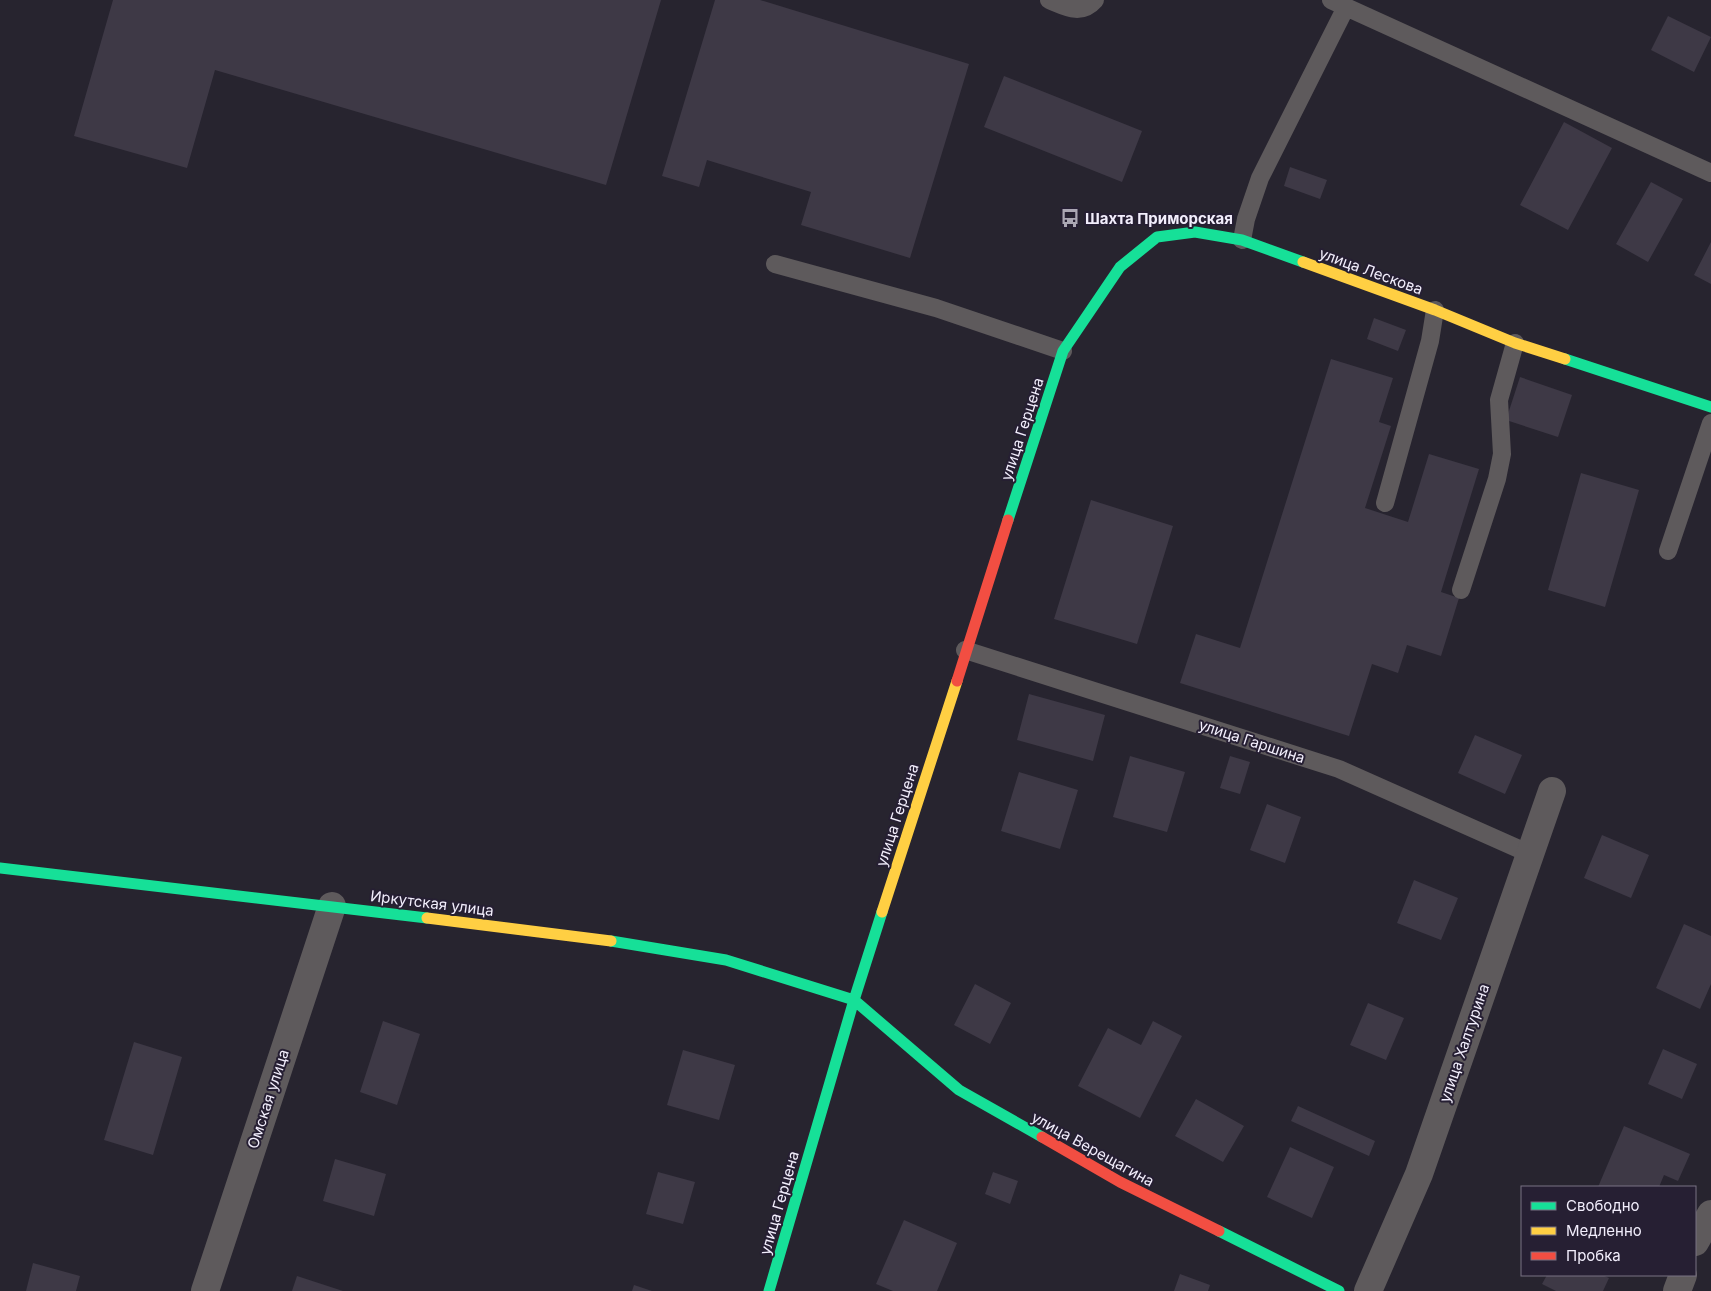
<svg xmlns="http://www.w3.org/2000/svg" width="1711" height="1291" viewBox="0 0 1711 1291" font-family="Inter,sans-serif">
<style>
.building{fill:#3e3946}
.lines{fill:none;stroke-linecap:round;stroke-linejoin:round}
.lane{stroke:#5e5a5c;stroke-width:18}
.street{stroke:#5e5a5c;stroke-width:28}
.fast{stroke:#16e098;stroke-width:11}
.slow{stroke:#ffcf43;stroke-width:11}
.jam{stroke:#f24e42;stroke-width:11}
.labels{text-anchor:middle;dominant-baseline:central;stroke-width:4;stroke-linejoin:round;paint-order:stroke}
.poi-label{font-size:15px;font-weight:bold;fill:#f2eefc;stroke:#261f33;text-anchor:start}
.street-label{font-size:15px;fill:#f2eefc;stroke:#261f33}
</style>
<rect width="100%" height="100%" fill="#27242f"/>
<!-- building -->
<path class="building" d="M113 0H661L606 185 215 70 187 168 74 136Z
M715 0H760L969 64 910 258 801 225 811 192 707 160 699 187 662 176Z
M1668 16 1711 37 1694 72 1651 50Z
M1004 76 1142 131 1122 182 984 127Z
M1564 122 1612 148 1568 230 1520 205Z
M1290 167 1327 180 1320 199 1284 186Z
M1651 182 1683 199 1648 262 1616 244Z
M1711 242V284L1694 275Z
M1374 318 1406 330 1398 351 1367 339Z
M1331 359 1393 378 1379 422 1391 426 1365 508 1408 522 1429 454 1479 469 1441 592 1459 598 1441 656 1407 645 1398 673 1372 664 1349 736 1180 683 1196 634 1240 648Z
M1520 377 1572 395 1558 437 1506 420Z
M1581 473 1639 490 1605 607 1548 590Z
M1091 500 1173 526 1137 644 1054 619Z
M1029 694 1105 715 1093 761 1017 740Z
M1475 735 1522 755 1505 794 1458 773Z
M1130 756 1185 772 1167 832 1113 817Z
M1230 756 1250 762 1240 794 1220 788Z
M1019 772 1078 790 1060 849 1001 831Z
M1267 804 1301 817 1285 863 1250 850Z
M1602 835 1649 855 1631 898 1584 878Z
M1414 880 1458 898 1441 940 1397 923Z
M1684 924 1711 936V984L1700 1009 1656 988Z
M975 984 1011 1003 990 1044 954 1025Z
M1368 1003 1404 1018 1386 1060 1350 1045Z
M383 1021 420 1034 397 1105 360 1092Z
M1153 1021 1182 1036 1140 1118 1078 1086 1108 1028 1141 1045Z
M134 1042 182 1057 153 1155 104 1140Z
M1663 1049 1697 1064 1682 1099 1648 1084Z
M683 1050 735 1065 719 1120 667 1105Z
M1196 1099 1244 1126 1223 1162 1175 1136Z
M1298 1106 1375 1141 1369 1156 1291 1121Z
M1624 1126 1690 1154 1678 1181 1664 1175 1659 1187H1598Z
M1290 1147 1334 1167 1312 1218 1267 1197Z
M335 1159 386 1174 374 1216 323 1201Z
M658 1172 695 1182 683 1224 646 1214Z
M993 1172 1018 1181 1010 1204 985 1194Z
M904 1220 957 1243 937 1291H893L876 1284Z
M33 1263 80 1276 76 1291H26Z
M1180 1274 1210 1285 1208 1291H1174Z
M1547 1275H1602L1609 1278 1603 1291H1556L1542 1284Z
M297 1276 343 1291H292Z
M634 1285 652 1291H632Z"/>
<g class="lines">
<!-- lane -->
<path class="lane" d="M1049 0C1066 7 1081 16 1095 0
M1331 0 1346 7
M1242 240 1246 219 1260 178 1346 7 1711 173
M775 264 936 308 1063 351
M1385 503 1430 341 1435 310
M1668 551 1711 423
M1461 590 1497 479 1502 454 1499 400 1515 343
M965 650 1339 769 1530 854"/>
<!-- street -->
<path class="street" d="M1695 1242 1711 1214
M205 1291 332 906
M1368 1291 1419 1174 1552 791
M1677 1291 1683 1275"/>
<!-- fast -->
<path class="fast" d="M1565 359 1711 407
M1008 520 1063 351 1120 267 1157 237 1195 232 1242 240 1303 262
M0 868 427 918
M611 941 726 960 854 1000 959 1090 1042 1137
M1219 1231 1339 1291
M769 1291 854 1000 882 912"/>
<!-- slow -->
<path class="slow" d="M1303 262 1435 310 1515 343 1565 359
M882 912 957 681
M427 918 611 941"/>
<!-- jam -->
<path class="jam" d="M957 681 1008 520
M1042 1137 1120 1182 1219 1231"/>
</g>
<!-- icons -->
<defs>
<g id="bus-bare" transform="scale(1.5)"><path d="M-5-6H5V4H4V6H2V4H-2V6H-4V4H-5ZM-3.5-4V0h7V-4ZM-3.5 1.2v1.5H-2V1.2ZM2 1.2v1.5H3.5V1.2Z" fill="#aba7b4" stroke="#261f33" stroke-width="2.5" paint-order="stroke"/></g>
</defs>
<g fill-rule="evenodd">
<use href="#bus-bare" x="1070" y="218"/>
</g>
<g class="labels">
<!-- poi labels -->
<g class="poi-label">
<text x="1085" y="218">Шахта Приморская</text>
</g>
<!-- street labels -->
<g class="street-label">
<text transform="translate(1371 271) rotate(20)">улица Лескова</text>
<text transform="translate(1022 429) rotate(-72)">улица Герцена</text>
<text transform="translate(1252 741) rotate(18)">улица Гаршина</text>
<text transform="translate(897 815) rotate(-72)">улица Герцена</text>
<text transform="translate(432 903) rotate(7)">Иркутская улица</text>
<text transform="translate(1464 1043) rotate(-71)">улица Халтурина</text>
<text transform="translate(268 1099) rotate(-72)">Омская улица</text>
<text transform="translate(1093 1149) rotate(29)">улица Верещагина</text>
<text transform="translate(779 1203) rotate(-74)">улица Герцена</text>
</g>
</g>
<!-- legend -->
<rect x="1521" y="1186" width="175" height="90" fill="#261f33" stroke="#787283"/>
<rect x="1531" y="1202" width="25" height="8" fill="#16e098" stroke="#787283"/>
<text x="1566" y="1211" font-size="15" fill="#f2eefc">Свободно</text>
<rect x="1531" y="1227" width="25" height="8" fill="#ffcf43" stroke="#787283"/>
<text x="1566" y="1236" font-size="15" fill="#f2eefc">Медленно</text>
<rect x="1531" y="1252" width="25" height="8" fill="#f24e42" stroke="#787283"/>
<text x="1566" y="1261" font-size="15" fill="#f2eefc">Пробка</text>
</svg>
